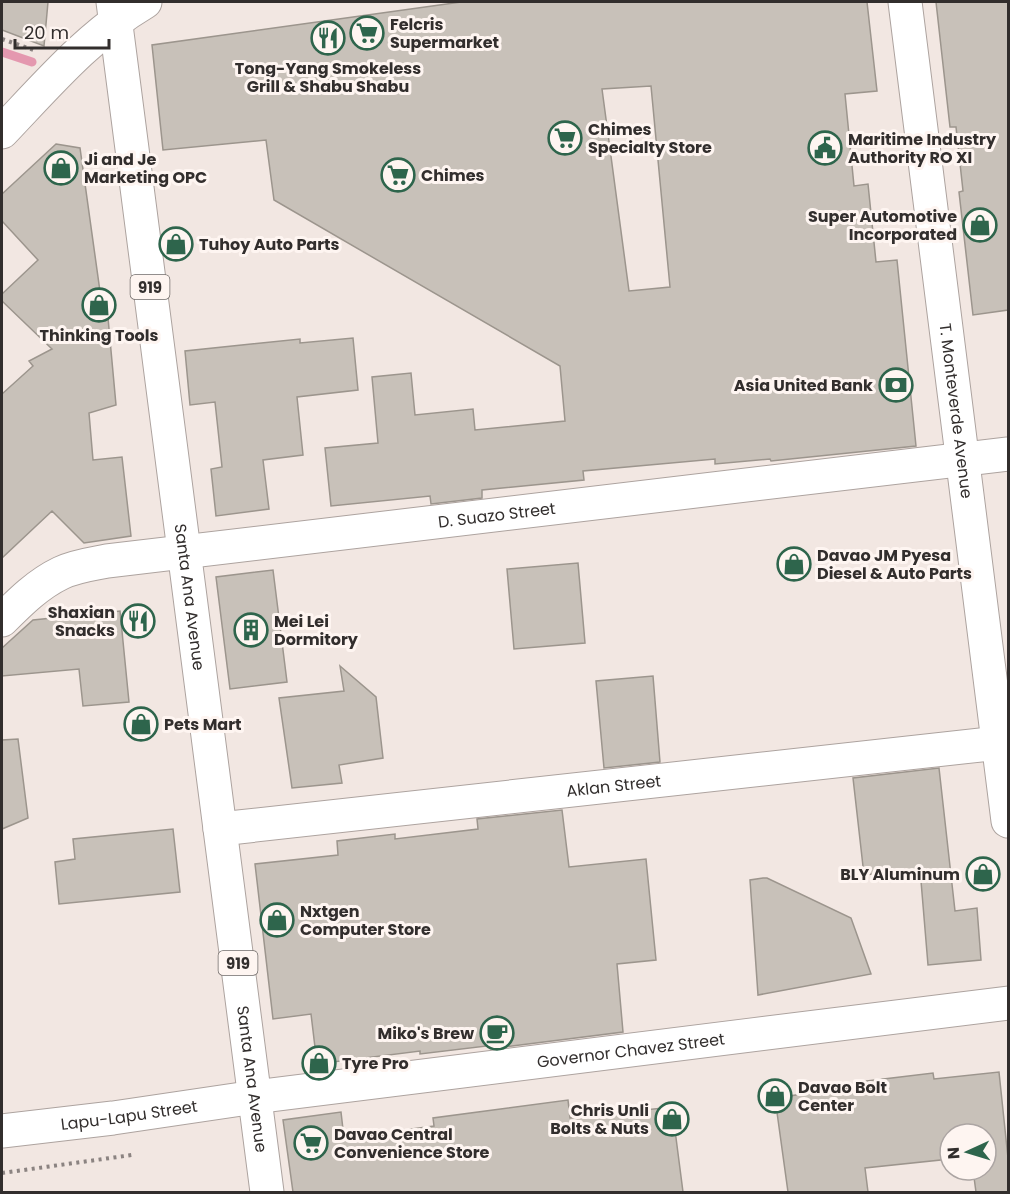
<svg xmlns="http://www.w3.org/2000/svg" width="1010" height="1194" viewBox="0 0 1010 1194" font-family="Poppins,sans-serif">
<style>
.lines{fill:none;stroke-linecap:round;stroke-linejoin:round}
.stream{stroke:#e498af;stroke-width:9}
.building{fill:#c8c1b9;stroke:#9c958d;stroke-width:1.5;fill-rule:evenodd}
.minor-casing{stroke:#ada39f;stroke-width:35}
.major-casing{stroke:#ada39f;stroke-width:35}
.path{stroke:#8b8381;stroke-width:4;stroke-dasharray:3 4.5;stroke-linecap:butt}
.minor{stroke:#fff;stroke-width:33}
.major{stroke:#fff;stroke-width:33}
.labels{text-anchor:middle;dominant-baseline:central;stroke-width:6;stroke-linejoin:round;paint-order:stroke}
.shield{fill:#fef5f1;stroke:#6f6a68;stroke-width:1.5}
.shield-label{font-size:15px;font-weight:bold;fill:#322e2d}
.poi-label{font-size:16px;font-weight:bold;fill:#322e2d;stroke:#fef5f1;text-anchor:start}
.street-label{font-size:16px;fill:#322e2d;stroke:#fef5f1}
</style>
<rect width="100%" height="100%" fill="#f2e7e2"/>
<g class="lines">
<!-- stream -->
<path class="stream" d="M2 52 32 62"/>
</g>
<!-- building -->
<path class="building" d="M2 2H48L44 46 2 30Z
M461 2H867L877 91 845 94 854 186 868 184 876 262 897 260 916 446 771 461 770 459 715 464V459L583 471 584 480 482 490V498L431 504 430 496 331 506 325 448 378 443 372 377 411 373 415 415 473 409 475 430 565 421 560 366 274 200 266 140 163 150 152 45ZM651 86 670 287 629 291 602 89Z
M936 2H1008V310L973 315 959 192 963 191 956 127H950Z
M56 144 80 148 104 320 108 318 116 405 89 413 93 460 122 457 131 536 84 543 52 511 2 558V394L33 366 29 361 52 349 2 301V294L38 260 2 221V194Z
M353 338 358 390 297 397 303 455 263 460 269 509 216 516 211 469 222 467 215 402 190 405 185 351 300 339V343Z
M578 563 585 643 514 649 507 569Z
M273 570 287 682 230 689 216 577Z
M120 611 129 702 83 706 79 669 2 676V648L33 620Z
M340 666 376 697 383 758 339 765 342 783 292 788 279 698 344 691Z
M653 676 660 762 604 768 596 681Z
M18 739 28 818 2 829V740Z
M939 768 955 911 977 908 981 960 928 965 920 869 864 875 853 778Z
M562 810 569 867 646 859 656 960 617 964 623 1032 504 1047 503 1044 420 1054V1051L317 1064 311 1014 273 1019 255 864 338 855 337 841 395 834V839L478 829 477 819Z
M173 829 180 892 59 904 55 862 75 859 73 839Z
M763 878H767L851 918 871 974 758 995 750 880Z
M999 1072 1008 1158V1192H976L973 1170H986V1134H950V1159L865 1168 868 1192H788L775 1098 860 1086 859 1082 933 1073 934 1079Z
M568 1100 570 1118 672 1107 683 1192H293L283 1120 341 1112 344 1138 434 1126 433 1118Z"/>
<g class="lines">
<!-- minor casing -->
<g class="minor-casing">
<g id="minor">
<path id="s1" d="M905 2 1008 821"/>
<path d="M2 132C46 86 89 35 145 2"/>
<path id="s2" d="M2 620C20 602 38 584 61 573 75 566 92 564 107 561L1008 454"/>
<path id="s3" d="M220 829 1008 742"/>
<path id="s4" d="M2 1131 113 1118 255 1097 1008 1003"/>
</g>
</g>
<!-- major casing -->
<g class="major-casing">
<g id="major">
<path id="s5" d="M113 2 267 1192"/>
</g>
</g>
<!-- path -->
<path class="path" d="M2 39 36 51
M2 1173 132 1155"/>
<!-- minor -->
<use href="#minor" class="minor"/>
<!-- major -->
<use href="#major" class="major"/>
</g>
<!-- icons -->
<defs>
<g id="supermarket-ring" transform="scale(1.725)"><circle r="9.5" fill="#fef5f1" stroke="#2e654c" stroke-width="1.5"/><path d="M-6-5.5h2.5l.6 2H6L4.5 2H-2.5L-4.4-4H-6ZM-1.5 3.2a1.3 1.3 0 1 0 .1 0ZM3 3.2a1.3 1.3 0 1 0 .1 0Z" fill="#2e654c"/></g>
<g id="restaurant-ring" transform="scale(1.725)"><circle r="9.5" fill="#fef5f1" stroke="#2e654c" stroke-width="1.5"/><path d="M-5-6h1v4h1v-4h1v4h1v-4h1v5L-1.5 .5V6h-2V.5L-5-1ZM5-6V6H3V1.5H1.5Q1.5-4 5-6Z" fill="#2e654c"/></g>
<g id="civic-ring" transform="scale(1.725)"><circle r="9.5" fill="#fef5f1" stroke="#2e654c" stroke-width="1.5"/><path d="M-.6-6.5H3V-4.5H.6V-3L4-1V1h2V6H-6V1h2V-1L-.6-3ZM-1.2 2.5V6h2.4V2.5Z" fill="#2e654c"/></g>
<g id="shop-ring" transform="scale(1.725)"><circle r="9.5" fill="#fef5f1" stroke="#2e654c" stroke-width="1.5"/><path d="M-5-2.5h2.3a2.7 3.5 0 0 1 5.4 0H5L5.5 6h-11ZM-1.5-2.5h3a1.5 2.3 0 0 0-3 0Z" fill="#2e654c"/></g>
<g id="bank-ring" transform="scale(1.725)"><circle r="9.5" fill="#fef5f1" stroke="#2e654c" stroke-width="1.5"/><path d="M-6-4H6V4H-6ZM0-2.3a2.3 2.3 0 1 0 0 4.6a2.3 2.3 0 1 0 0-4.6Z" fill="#2e654c"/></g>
<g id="building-ring" transform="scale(1.725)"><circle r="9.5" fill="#fef5f1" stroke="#2e654c" stroke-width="1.5"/><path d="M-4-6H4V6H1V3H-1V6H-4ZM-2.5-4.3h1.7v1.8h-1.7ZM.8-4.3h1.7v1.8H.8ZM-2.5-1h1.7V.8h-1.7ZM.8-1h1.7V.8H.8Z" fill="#2e654c"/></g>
<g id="cafe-ring" transform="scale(1.725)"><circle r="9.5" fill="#fef5f1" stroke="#2e654c" stroke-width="1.5"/><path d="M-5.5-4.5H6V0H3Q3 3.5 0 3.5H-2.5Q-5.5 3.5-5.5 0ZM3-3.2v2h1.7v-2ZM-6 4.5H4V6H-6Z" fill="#2e654c"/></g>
</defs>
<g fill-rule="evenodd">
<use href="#supermarket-ring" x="367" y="33"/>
<use href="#restaurant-ring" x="328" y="38"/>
<use href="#supermarket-ring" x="565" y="138"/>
<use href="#civic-ring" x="825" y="148"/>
<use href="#shop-ring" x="61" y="168"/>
<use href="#supermarket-ring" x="398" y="175"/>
<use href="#shop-ring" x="980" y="225"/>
<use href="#shop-ring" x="176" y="244"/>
<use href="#shop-ring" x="99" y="305"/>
<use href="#bank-ring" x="896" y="385"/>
<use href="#shop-ring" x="794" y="564"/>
<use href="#restaurant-ring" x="138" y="621"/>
<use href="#building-ring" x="251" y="630"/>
<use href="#shop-ring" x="141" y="724"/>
<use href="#shop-ring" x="983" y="874"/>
<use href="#shop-ring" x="277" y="920"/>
<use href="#cafe-ring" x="497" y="1033"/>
<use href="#shop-ring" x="319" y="1063"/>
<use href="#shop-ring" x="775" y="1096"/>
<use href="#shop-ring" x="672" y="1119"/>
<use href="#supermarket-ring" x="311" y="1143"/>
</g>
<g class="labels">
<!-- shield labels -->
<g class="shield">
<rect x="130.5" y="275" width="39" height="24" rx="4.5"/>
<rect x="218.5" y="951" width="39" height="24" rx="4.5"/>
</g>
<g class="shield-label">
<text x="150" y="287">919</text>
<text x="238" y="963">919</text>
</g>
<!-- poi labels -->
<g class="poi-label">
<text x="390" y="24">Felcris<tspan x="390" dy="18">Supermarket</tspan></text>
<text x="328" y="68" text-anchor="middle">Tong-Yang Smokeless<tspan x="328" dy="18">Grill &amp; Shabu Shabu</tspan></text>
<text x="588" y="129">Chimes<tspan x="588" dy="18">Specialty Store</tspan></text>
<text x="848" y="139">Maritime Industry<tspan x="848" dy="18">Authority RO XI</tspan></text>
<text x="84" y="159">Ji and Je<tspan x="84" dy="18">Marketing OPC</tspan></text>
<text x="421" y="175">Chimes</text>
<text x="957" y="216" text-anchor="end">Super Automotive<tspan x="957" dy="18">Incorporated</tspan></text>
<text x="199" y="244">Tuhoy Auto Parts</text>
<text x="99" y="335" text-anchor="middle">Thinking Tools</text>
<text x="873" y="385" text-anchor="end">Asia United Bank</text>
<text x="817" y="555">Davao JM Pyesa<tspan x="817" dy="18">Diesel &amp; Auto Parts</tspan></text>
<text x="115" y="612" text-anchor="end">Shaxian<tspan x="115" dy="18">Snacks</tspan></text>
<text x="274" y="621">Mei Lei<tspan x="274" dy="18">Dormitory</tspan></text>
<text x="164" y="724">Pets Mart</text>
<text x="960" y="874" text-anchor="end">BLY Aluminum</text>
<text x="300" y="911">Nxtgen<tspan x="300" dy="18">Computer Store</tspan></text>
<text x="474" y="1033" text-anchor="end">Miko's Brew</text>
<text x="342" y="1063">Tyre Pro</text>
<text x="798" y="1087">Davao Bolt<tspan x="798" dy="18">Center</tspan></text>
<text x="649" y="1110" text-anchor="end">Chris Unli<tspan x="649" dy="18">Bolts &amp; Nuts</tspan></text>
<text x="334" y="1134">Davao Central<tspan x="334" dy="18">Convenience Store</tspan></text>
</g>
<!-- street labels -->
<g class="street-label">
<text stroke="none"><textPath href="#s1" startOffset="412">T. Monteverde Avenue</textPath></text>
<text stroke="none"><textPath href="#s2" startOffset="516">D. Suazo Street</textPath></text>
<text stroke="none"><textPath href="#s5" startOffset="600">Santa Ana Avenue</textPath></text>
<text stroke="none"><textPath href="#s3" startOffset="396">Aklan Street</textPath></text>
<text stroke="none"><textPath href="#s4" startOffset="634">Governor Chavez Street</textPath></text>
<text stroke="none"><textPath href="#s5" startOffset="1086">Santa Ana Avenue</textPath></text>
<text stroke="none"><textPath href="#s4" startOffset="128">Lapu-Lapu Street</textPath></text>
</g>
</g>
<!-- border -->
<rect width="1010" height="1194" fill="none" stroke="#322e2d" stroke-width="6"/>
<!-- north arrow -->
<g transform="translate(968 1152) rotate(266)"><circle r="28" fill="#fef5f1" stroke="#aca5a3" stroke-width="1.5"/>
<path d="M0-4.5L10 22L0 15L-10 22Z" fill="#2e654c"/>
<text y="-9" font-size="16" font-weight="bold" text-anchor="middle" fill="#322e2d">N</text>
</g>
<!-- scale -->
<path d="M15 39v9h94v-9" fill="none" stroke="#322e2d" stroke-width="3"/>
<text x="24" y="39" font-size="18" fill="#322e2d" stroke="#fef5f1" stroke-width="4.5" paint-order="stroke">20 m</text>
</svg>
